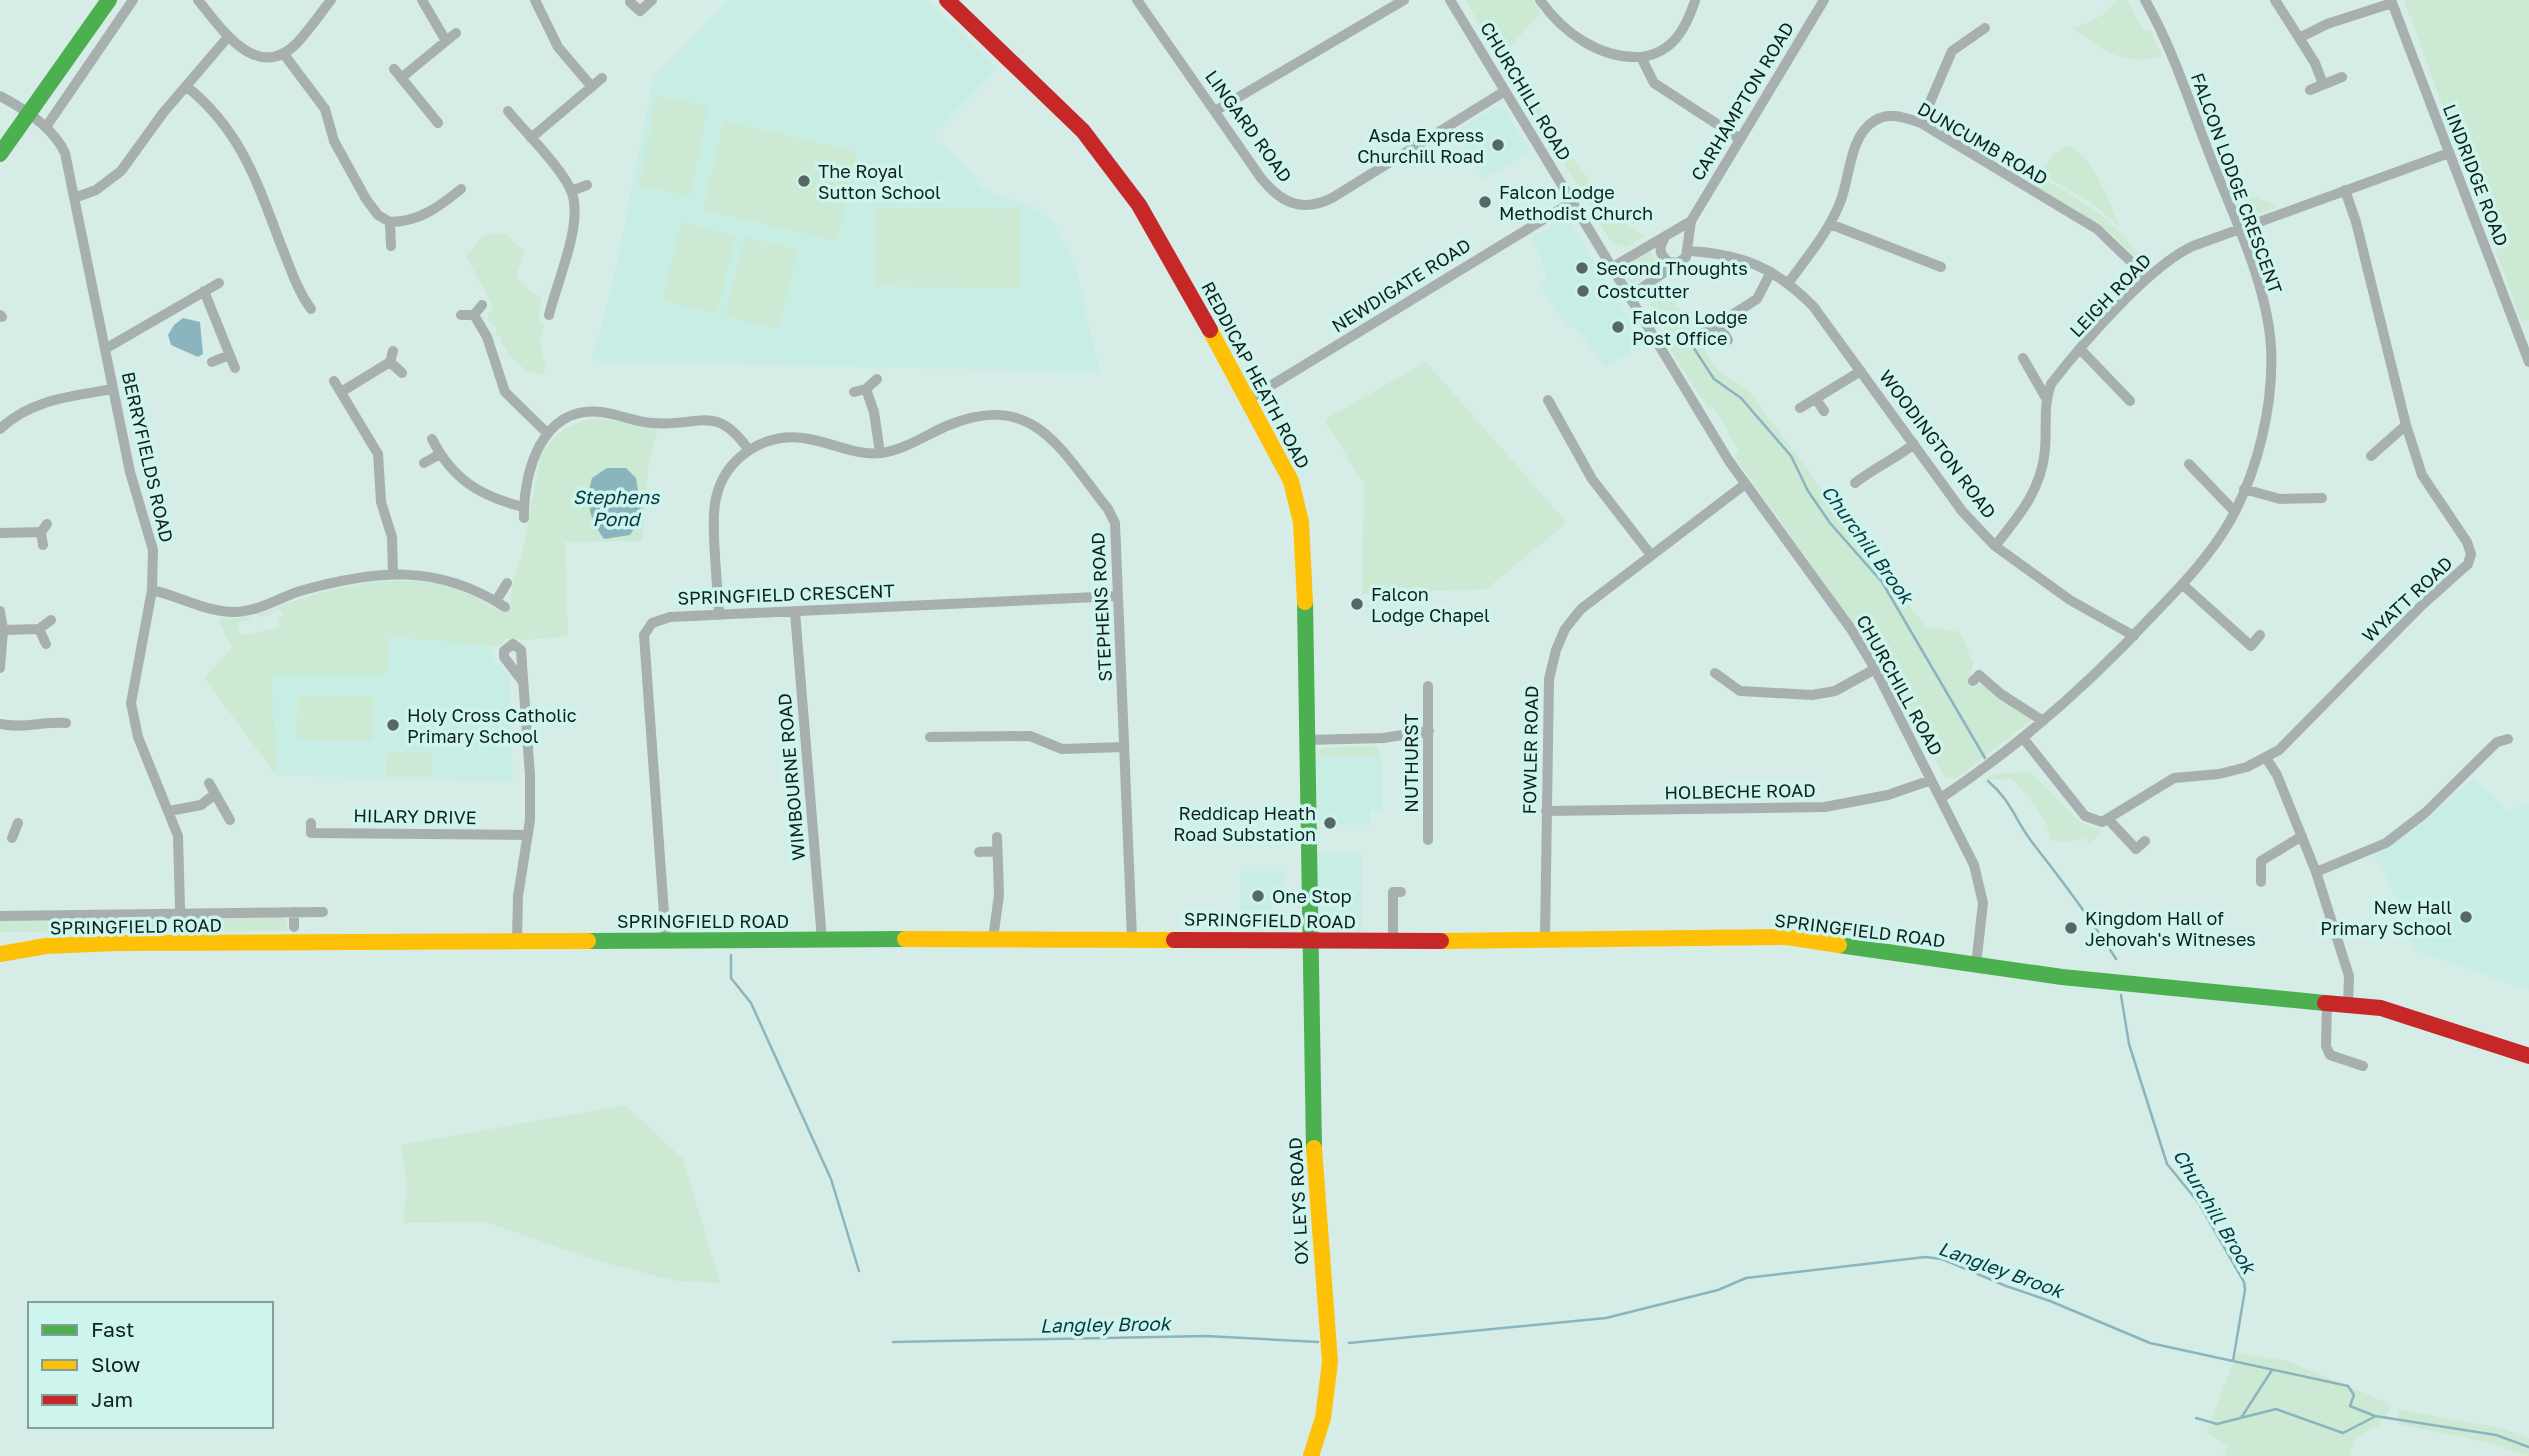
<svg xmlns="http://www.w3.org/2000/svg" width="2529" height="1456" viewBox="0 0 2529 1456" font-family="'Golos Text',sans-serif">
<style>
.built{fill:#c8ede5}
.green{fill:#cce9d4}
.water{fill:#8ab5bf}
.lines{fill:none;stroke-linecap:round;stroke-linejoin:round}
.stream{stroke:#8ab5bf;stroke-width:2.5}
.street{stroke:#a7b0af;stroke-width:10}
.fast{stroke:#4caf50;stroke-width:16}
.slow{stroke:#ffc107;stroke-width:16}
.jam{stroke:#c62828;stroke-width:16}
.poi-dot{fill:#566764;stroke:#cdf5ed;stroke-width:2.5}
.labels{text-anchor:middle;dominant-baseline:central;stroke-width:7;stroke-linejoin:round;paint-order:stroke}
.street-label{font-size:18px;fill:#11201d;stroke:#cdf5ed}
.poi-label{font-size:18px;fill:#11201d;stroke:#cdf5ed;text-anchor:start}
.water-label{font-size:19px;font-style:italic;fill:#063a46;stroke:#cdf5ed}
</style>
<rect width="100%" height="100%" fill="#d6ece7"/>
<!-- built -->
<path class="built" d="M728 0H928L997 68 932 136 974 175 981 188 1032 206 1054 224 1074 262 1100 372 591 361 613 284 654 76Z
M1494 108 1505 110 1531 152 1484 179 1455 132Z
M1567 217 1643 344 1605 368 1575 326 1567 329 1540 285 1547 280 1542 259 1530 239Z
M388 636 492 644 493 665 500 664 509 676 513 782 276 775 272 674H386Z
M1381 756 1383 810H1370V825H1332V820H1317L1316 757Z
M2474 778 2508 811 2529 804V990L2416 951 2389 882 2374 856 2412 831Z
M1316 852 1362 854 1361 935 1318 931Z
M1240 871H1285L1283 896 1258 920 1256 927H1241Z"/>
<!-- green -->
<path class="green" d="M1465 0H1533L1541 13 1511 45 1513 62 1565 149 1619 220 1644 236 1626 247 1611 242Z
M2119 0H2127L2143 30H2150L2162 56C2121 66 2107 51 2074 29L2103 15Z
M2404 0H2529V320L2524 321 2520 317Z
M657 96 708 106 690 196 639 185Z
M1939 116 1999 153 1993 161 1932 125V120Z
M724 121 857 152 837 241 703 210Z
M2067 146C2092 151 2110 205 2120 227L2092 203 2040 173 2054 154Z
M2039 176C2077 198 2113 218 2139 255L2136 258 2110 232 2033 184Z
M2234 196 2255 197 2279 207 2248 216 2240 211Z
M875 208 1020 209V288L875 286Z
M682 222 736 236 716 314 662 300Z
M490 234H506L525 252 516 275 524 286 541 297 539 320 544 326 540 341 546 369 541 375 526 370 507 354V348L500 343 503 338 496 335 497 329 487 319 492 308 491 302 466 256 480 239Z
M745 237 798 250 778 330 725 316Z
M1650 251 1661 269 1633 284 1627 280 1624 271 1627 264Z
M1672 285 1678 294 1675 305 1718 370 1747 389 1925 626 1960 632 1973 663 1969 681 1974 687 1984 684 2030 717V721L1955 779 1945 778 1942 773 1889 670 1879 660 1734 456 1739 451 1713 406 1708 408 1661 335 1666 332 1650 305 1653 293 1657 294Z
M1426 362 1567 523 1486 589 1362 594 1364 483 1324 420Z
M597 418 658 429 649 461 642 541 565 542 568 636 525 640 508 638 498 647 388 636 387 674H272L276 775 204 678 232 648 218 619 250 617 251 620 238 622 239 636 280 627 277 619 284 616 280 609 259 618 258 615C318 590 389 569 455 588 471 593 488 605 503 613L511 606 512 585 523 550 540 459C552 433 569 423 597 418Z
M298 695 374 696 373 741 297 739Z
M1378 746 1381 756 1316 757 1317 751 1323 748Z
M386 753H432V776H386Z
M2030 772 2082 824 2103 830 2090 843 2083 838 2071 842 2051 840C2048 818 2026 794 2012 779L1983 780 1993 774Z
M193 916 285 917 288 931 188 932V924Z
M166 917 172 923V931L0 932V920Z
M625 1105 683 1159 720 1283 676 1281 593 1260 487 1222 403 1223 407 1187 401 1145Z
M2237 1353 2288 1361 2383 1401 2391 1407 2378 1426 2355 1437 2350 1456H2223L2227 1446 2206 1433Z
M2399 1410 2501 1428 2529 1439V1456L2481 1441 2398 1424Z"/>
<!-- water -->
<path class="water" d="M183 318 200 322 203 354 198 357 171 345 168 335 174 325Z
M607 468H626L636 478 642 517 630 535 604 539C589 517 585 503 592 478Z"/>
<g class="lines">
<!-- stream -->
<path class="stream" d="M1682 330 1714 379 1741 398 1791 456 1808 491 1830 523 1882 582 1985 758
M1988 781C2012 801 2016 823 2035 846 2064 883 2091 919 2116 959
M731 955V978L751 1003 831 1179 859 1271
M2121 995 2129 1044 2167 1164 2198 1202 2244 1282 2245 1290 2233 1361
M893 1342 1206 1336 1318 1342
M1349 1343 1606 1318 1718 1290 1746 1278 1925 1257 1942 1259 2006 1286 2050 1301 2150 1343 2348 1386 2354 1395 2350 1406 2375 1416 2496 1435 2529 1447
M2196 1418 2217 1424 2276 1409 2343 1433 2374 1417
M2241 1418 2272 1370"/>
<!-- street -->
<path class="street" d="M198 0C221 28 257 84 297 43 309 30 320 14 331 0
M422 0 446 41
M535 0 558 47 592 87
M1137 0 1261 178C1281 203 1302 213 1332 198L1505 91
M1450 0 1729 461 1851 629 1875 669 1974 865 1983 903 1976 965
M1540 0C1563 33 1600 59 1641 57L1654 83 1740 139
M2275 0 2315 63 2323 84
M2391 0 2529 362
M630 2 640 11 652 0
M2301 37 2327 24 2392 3
M283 53 325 109 334 141 366 199 378 215 390 222 391 246
M1641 57C1673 53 1686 28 1695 1
M394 69 438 123
M401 78 456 33
M186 86C241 130 257 182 281 245 290 267 297 290 311 309
M2310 90 2342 77
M0 96C25 109 53 127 65 153L130 472 153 550 152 590 131 703 138 737 178 836 181 943
M508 111C524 131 564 170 572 193 583 225 557 281 549 315
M1215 111 1404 0
M1921 123 1952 51 1985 28
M46 127 133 0
M531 138 602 78
M571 191 587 185
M74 198 96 190 121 171 163 113 228 37
M390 222C419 222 439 207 461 189
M1830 224 1941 267
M1664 239C1658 248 1660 256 1669 262L1679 263
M1689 251C1743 254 1775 268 1813 306L1962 511 1995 546 2070 600 2134 636
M1611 268 1691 221
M1789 282C1808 256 1830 230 1841 200 1850 175 1850 136 1874 121 1889 111 1905 118 1921 123L2097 229 2148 278
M204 291 235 368
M1629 297 1686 257 1691 221 1824 0
M0 315 2 317
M461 315H474L482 305
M474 315 487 337 505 392 546 432
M1719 325 1728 340
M1702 334 1757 299 1771 272
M105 349 219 283
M2081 350 2130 401
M393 351 390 362 402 373
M2023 358 2046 398
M212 362 229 355
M334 381 378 454 381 502 392 537 393 574
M866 389 874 412 880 453
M341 392 390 362
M854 392 866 389 877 379
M1249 399 1572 202
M1816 399 1824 411
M1548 400 1592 479 1651 555
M1800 408 1861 371
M0 429C31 399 73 396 113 389
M432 439C453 480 480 496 523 507
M2371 456 2406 425
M424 463 440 454
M2189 464 2234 511
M1855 483C1874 468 1895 459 1914 444
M2244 489 2280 499 2322 498
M524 518C523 472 542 405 601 412 618 414 636 422 653 423 700 427 715 403 748 449
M0 533 41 532
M43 545 41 532 47 524
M1995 546C2019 516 2042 489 2045 449 2047 427 2043 405 2051 384 2082 344 2149 266 2193 246L2449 153
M2182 584 2251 646 2260 635
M152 590C179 596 206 612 234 612 258 612 278 598 300 591 375 570 437 563 505 607
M496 601 507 583
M0 611 3 630 0 668
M795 612 822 940
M719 615C718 587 710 522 716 498 725 458 763 433 803 438 829 441 854 456 881 453 905 450 927 434 949 425 1035 390 1061 451 1108 509L1115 523 1132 939
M39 629 46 644
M3 630 39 629 51 620
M1715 673 1740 691 1812 695 1835 691 1875 669
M1973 681 1979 675 2001 694 2043 721
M1428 686V840
M0 724C24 729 43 721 66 723
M930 737 1030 736 1062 749 1124 747
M2023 738 2085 816 2102 822 2174 778 2219 774 2247 767 2279 750 2422 605 2468 564 2471 554 2467 542 2422 475 2406 425 2356 222 2345 190
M1306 740 1383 738 1429 731
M2266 758 2277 775 2316 872 2349 976 2348 1005
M209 783 230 820
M1941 798C2019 746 2089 684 2153 615 2181 586 2210 556 2230 521 2258 471 2274 404 2271 347 2267 284 2235 220 2212 161 2191 107 2174 51 2145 0
M169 811 201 805 215 794
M1546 811 1825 807 1888 795 1931 780
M2108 819 2136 849 2145 841
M311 823V833L528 835
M12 838 18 823
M979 852 998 851
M2316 872 2386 843 2425 813 2497 742 2508 739
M2261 882V861L2302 836
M294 912V927
M0 916 323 912
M1545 938 1549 679 1556 650 1565 629 1581 609 1744 485
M993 939 999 895 997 837
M517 941 518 896 530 820V776L521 650 513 644 504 651V657L523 682
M666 941 644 635 652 623 670 617 1118 596
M1393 941V892H1401
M2327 1003 2326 1046 2330 1055 2363 1066"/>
<!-- fast -->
<path class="fast" d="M0 154 109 0
M1305 602 1314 1148
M588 941 905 939
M1839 945 2062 977 2325 1003"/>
<!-- slow -->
<path class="slow" d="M1210 330 1291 481 1301 522 1305 602
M905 939 1174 940
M1441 941 1787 937 1839 945
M0 954 46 946 117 943 588 941
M1311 1456 1323 1418 1330 1362 1314 1148"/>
<!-- jam -->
<path class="jam" d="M947 0 1083 131 1139 205 1210 330
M1174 940 1441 941
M2325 1003 2381 1008 2529 1056"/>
</g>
<!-- markers -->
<g class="poi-dot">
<circle cx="1498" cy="145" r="7"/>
<circle cx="804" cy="181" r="7"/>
<circle cx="1485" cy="202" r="7"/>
<circle cx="1582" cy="268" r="7"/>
<circle cx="1583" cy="291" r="7"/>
<circle cx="1618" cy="327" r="7"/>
<circle cx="1357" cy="604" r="7"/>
<circle cx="393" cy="725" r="7"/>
<circle cx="1330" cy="823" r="7"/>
<circle cx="1258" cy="896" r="7"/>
<circle cx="2466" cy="917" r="7"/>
<circle cx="2071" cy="928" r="7"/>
</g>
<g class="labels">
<!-- street labels -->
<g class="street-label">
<text transform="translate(1526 91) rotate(59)">CHURCHILL ROAD</text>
<text transform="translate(1742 101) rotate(-59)">CARHAMPTON ROAD</text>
<text transform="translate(1249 126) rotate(54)">LINGARD ROAD</text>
<text transform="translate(1983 143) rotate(30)">DUNCUMB ROAD</text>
<text transform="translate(2476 175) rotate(69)">LINDRIDGE ROAD</text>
<text transform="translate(2237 183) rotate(70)">FALCON LODGE CRESCENT</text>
<text transform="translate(1401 285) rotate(-32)">NEWDIGATE ROAD</text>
<text transform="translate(2110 295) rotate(-46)">LEIGH ROAD</text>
<text transform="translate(1256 375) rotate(62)">REDDICAP HEATH ROAD</text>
<text transform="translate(1938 444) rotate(53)">WOODINGTON ROAD</text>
<text transform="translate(148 457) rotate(77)">BERRYFIELDS ROAD</text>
<text transform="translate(786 594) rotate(-2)">SPRINGFIELD CRESCENT</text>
<text transform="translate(2407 599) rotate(-43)">WYATT ROAD</text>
<text transform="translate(1101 607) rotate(-93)">STEPHENS ROAD</text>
<text transform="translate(1900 685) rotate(61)">CHURCHILL ROAD</text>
<text transform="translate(1530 750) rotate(-89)">FOWLER ROAD</text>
<text transform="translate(1411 763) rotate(-90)">NUTHURST</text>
<text transform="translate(791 777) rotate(-95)">WIMBOURNE ROAD</text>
<text transform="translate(1740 791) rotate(-1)">HOLBECHE ROAD</text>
<text transform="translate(415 816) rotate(1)">HILARY DRIVE</text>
<text transform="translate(1270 920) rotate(1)">SPRINGFIELD ROAD</text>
<text x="703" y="921">SPRINGFIELD ROAD</text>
<text transform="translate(136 926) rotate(-1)">SPRINGFIELD ROAD</text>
<text transform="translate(1860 930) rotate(7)">SPRINGFIELD ROAD</text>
<text transform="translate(1298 1201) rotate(-93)">OX LEYS ROAD</text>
</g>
<!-- poi labels -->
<g class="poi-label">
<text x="1484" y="135" text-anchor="end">Asda Express<tspan x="1484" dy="21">Churchill Road</tspan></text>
<text x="818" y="171">The Royal<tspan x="818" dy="21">Sutton School</tspan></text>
<text x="1499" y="192">Falcon Lodge<tspan x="1499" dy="21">Methodist Church</tspan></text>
<text x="1596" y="268">Second Thoughts</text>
<text x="1597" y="291">Costcutter</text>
<text x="1632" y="317">Falcon Lodge<tspan x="1632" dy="21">Post Office</tspan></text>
<text x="1371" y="594">Falcon<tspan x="1371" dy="21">Lodge Chapel</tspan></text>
<text x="407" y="715">Holy Cross Catholic<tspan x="407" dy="21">Primary School</tspan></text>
<text x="1316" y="813" text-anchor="end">Reddicap Heath<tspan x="1316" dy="21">Road Substation</tspan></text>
<text x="1272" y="896">One Stop</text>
<text x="2452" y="907" text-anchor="end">New Hall<tspan x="2452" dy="21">Primary School</tspan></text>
<text x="2085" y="918">Kingdom Hall of<tspan x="2085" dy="21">Jehovah's Witneses</tspan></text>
</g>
<!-- water labels -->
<g class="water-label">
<text x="616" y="496">Stephens<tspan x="616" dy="22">Pond</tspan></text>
<text transform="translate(1868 544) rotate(54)">Churchill Brook</text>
<text transform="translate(2215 1211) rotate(59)">Churchill Brook</text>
<text transform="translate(2001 1269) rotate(20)">Langley Brook</text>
<text transform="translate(1105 1324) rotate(-1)">Langley Brook</text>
</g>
</g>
<!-- legend -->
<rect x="28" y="1302" width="245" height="126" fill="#cdf5ed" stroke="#82a09a" stroke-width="2"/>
<rect x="42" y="1325" width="35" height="10" fill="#4caf50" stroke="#82a09a" stroke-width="2"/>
<text x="91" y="1337" font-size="21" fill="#11201d">Fast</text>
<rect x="42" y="1360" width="35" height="10" fill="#ffc107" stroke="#82a09a" stroke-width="2"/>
<text x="91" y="1372" font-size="21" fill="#11201d">Slow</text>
<rect x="42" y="1395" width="35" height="10" fill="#c62828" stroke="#82a09a" stroke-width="2"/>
<text x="91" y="1407" font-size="21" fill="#11201d">Jam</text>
</svg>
